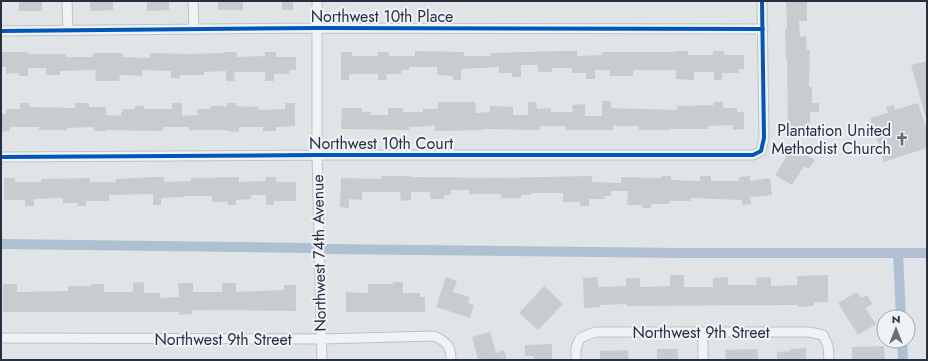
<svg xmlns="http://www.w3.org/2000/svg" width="928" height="361" viewBox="0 0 928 361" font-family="Jost,sans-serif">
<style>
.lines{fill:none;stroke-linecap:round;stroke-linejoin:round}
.canal{stroke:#afc0d3;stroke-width:10}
.building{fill:#c9cccf}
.street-casing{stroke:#bfc2c5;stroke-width:11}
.street{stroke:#f1f2f3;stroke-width:9}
.cycleway-casing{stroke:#eff2f7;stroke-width:6}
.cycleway{stroke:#0057b8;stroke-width:4}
.labels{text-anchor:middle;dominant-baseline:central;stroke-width:4;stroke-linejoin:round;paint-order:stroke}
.street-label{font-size:16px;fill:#273041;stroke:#eff2f7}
.poi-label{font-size:16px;fill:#273041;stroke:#eff2f7;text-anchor:end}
</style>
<rect width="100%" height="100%" fill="#e1e4e7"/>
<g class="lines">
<!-- canal -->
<path class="canal" d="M1 244 311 248
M327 249 680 253H927
M898 253 901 317
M902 341 903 360"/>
</g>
<!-- building -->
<path class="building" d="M19 1H42V11H19Z
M90 1H113V10L90 11Z
M147 1H169V10L147 11Z
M218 1H243V10H218Z
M282 1H293V10H282Z
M786 1H807V21H799L800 37 806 36 807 50H810L809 87H812V103H819V112H810V133H788L787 59 786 60 785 29H787Z
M415 51 464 52V56H491V53L558 51H577V56L602 55V52H676V51H688V55H713V51H724V55H744V69H739V73H722V80H714V72H694V80L676 79V70H633V76H610V70H595V79H586V73H572V68H552V72H538V65H521V77H512V73H499V67L461 69V80H453V76L437 75V67H409V70H401V74H386L387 80H378V74H349V80H341V52H352V56H378V52H389V56H415Z
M1 52H28V54H66V57H93V53H123L122 57 150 58V53L188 54 225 53V52H237V57L265 56V52H276V57H296V70H289V74H274V81H265V72H234L235 81H226V71L204 72V75H180V78H171V71L142 70V76L120 75 119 81H95L96 70 60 71V75H46V68H28V76H19V73L6 74V67H1Z
M927 61V115H925L911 65Z
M602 101H611V108L677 110V106L714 105 713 102H723V108H737V112H744V129L733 130V125L708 126V129H670V130H639V126H613V130H566L565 126H540V130H529L484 129V130L435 131V126L409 127V130L341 129 342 108H362V112H370V115H388V108H403V112H423V109H438V102H475L476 113 490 112V106L513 107V115H528V102H536L537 109 551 108V112H573L572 105 585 104V116H602Z
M20 103H29V107L75 108V103H89V107H106V115L121 116 122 109H135V106H144V109H172V103H182V116L198 115 197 109H210V106H227V103H236V106L258 107V110L285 109V103H295V126L276 127V131H263V127H239V132L226 131V130H189V127H163V131L106 130V131H94V127L67 128V130H39V127H10V131L1 132V114H6V109H20Z
M918 103 927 130V148L884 162 870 118 888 113 886 107 894 105 895 110Z
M790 145 815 160 809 169 804 166 792 185 775 175 786 157 783 155Z
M381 176H410V177L500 178 592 176V182L621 183V177L661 178V176H671V180L700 181V176H711V181H739V177L750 176V181L770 178 772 195 750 197 751 204 742 205V200L691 198V201H669V204H651V208H642V205H627L628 191H611V196H605L604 199H589V206H580V202H563V193H531V195H521V198H501V194H469V190H451V195H444V199H430V192H411V200L401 201 400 192H362V200L349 199V208L340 207 341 178 381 179Z
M153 177H164V182L191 181V178L239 177V182L266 181V177H276V182H296V201H274V205H266V195H251V199L236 200V205H228V202H212V196H184V197L161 198V205H153V194L109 195V201H86V206H78V203H63V198L34 199V206H25V200H4V178H15V182H41V179L90 178V182H116V179Z
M670 275H684V287H713V278L728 277V285H757L756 278 771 277V286L797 285V276L828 275V302H814V306L798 307V305L627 306V304L600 305V307L584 308 583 278 598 277V287L626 286V278H640V287L670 286Z
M446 277 457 281 453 292 470 297 468 303 474 305 470 318 436 307Z
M144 282V293H160V298L179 297 178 283H193V292H222V283H236V292L284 290V285H296V311L192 310V314L179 315V312H3V284H17V292L68 291V286H91V284H104V292H133V283Z
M393 282H403V293H420V297H425V312H346V292L368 293V284H393Z
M544 286 563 304 538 330 519 313Z
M857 292 861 298 867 295 872 304 865 308 876 324 858 335 838 303Z
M490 332 496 353 504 350 507 360H478L472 337Z
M552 344V360H534V356H525V345Z
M884 346 885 360H852V347Z
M806 348V360H777V352L790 351V349Z
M657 349H678V360H657Z
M758 349V360H726L725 350Z
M628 350 629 360H600V351Z"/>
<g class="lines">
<!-- street casing -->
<g class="street-casing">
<path id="street" d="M67 1 68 30
M193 1 194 29
M317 1V155L322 360
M1 31 317 28 763 29
M1 157 317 155H753L761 151 764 138 762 1
M703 332V360
M1 338 321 339 434 336C447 342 451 346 451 360
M576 360V348L580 338 595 332H809L823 335 828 346 829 360"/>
</g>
<!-- street -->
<use href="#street" class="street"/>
<!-- cycleway casing -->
<g class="cycleway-casing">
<path id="cycleway" d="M1 31 317 28 763 29
M1 157 317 155H753L761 151 764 138 762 1"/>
</g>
<!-- cycleway -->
<use href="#cycleway" class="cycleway"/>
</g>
<!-- icons -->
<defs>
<g id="church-bare" transform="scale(1.08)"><path d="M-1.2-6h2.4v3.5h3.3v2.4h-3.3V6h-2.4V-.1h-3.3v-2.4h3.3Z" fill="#686f7b" stroke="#eff2f7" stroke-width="2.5" paint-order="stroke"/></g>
</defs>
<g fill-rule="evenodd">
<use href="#church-bare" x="902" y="139"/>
</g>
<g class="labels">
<!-- street labels -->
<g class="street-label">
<text x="382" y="16">Northwest 10th Place</text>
<text x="381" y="143">Northwest 10th Court</text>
<text transform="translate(319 253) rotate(-91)">Northwest 74th Avenue</text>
<text x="701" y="332">Northwest 9th Street</text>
<text x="223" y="339">Northwest 9th Street</text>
</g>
<!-- poi labels -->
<g class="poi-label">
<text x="891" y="130">Plantation United<tspan x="891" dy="18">Methodist Church</tspan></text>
</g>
</g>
<!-- border -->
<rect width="928" height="361" fill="none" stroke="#273041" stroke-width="4"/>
<!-- north arrow -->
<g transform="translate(896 329)"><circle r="19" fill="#eff2f7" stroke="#9fa4ae"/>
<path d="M0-3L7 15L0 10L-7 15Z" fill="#686f7b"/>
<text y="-6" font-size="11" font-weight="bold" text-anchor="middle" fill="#273041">N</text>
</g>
</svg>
